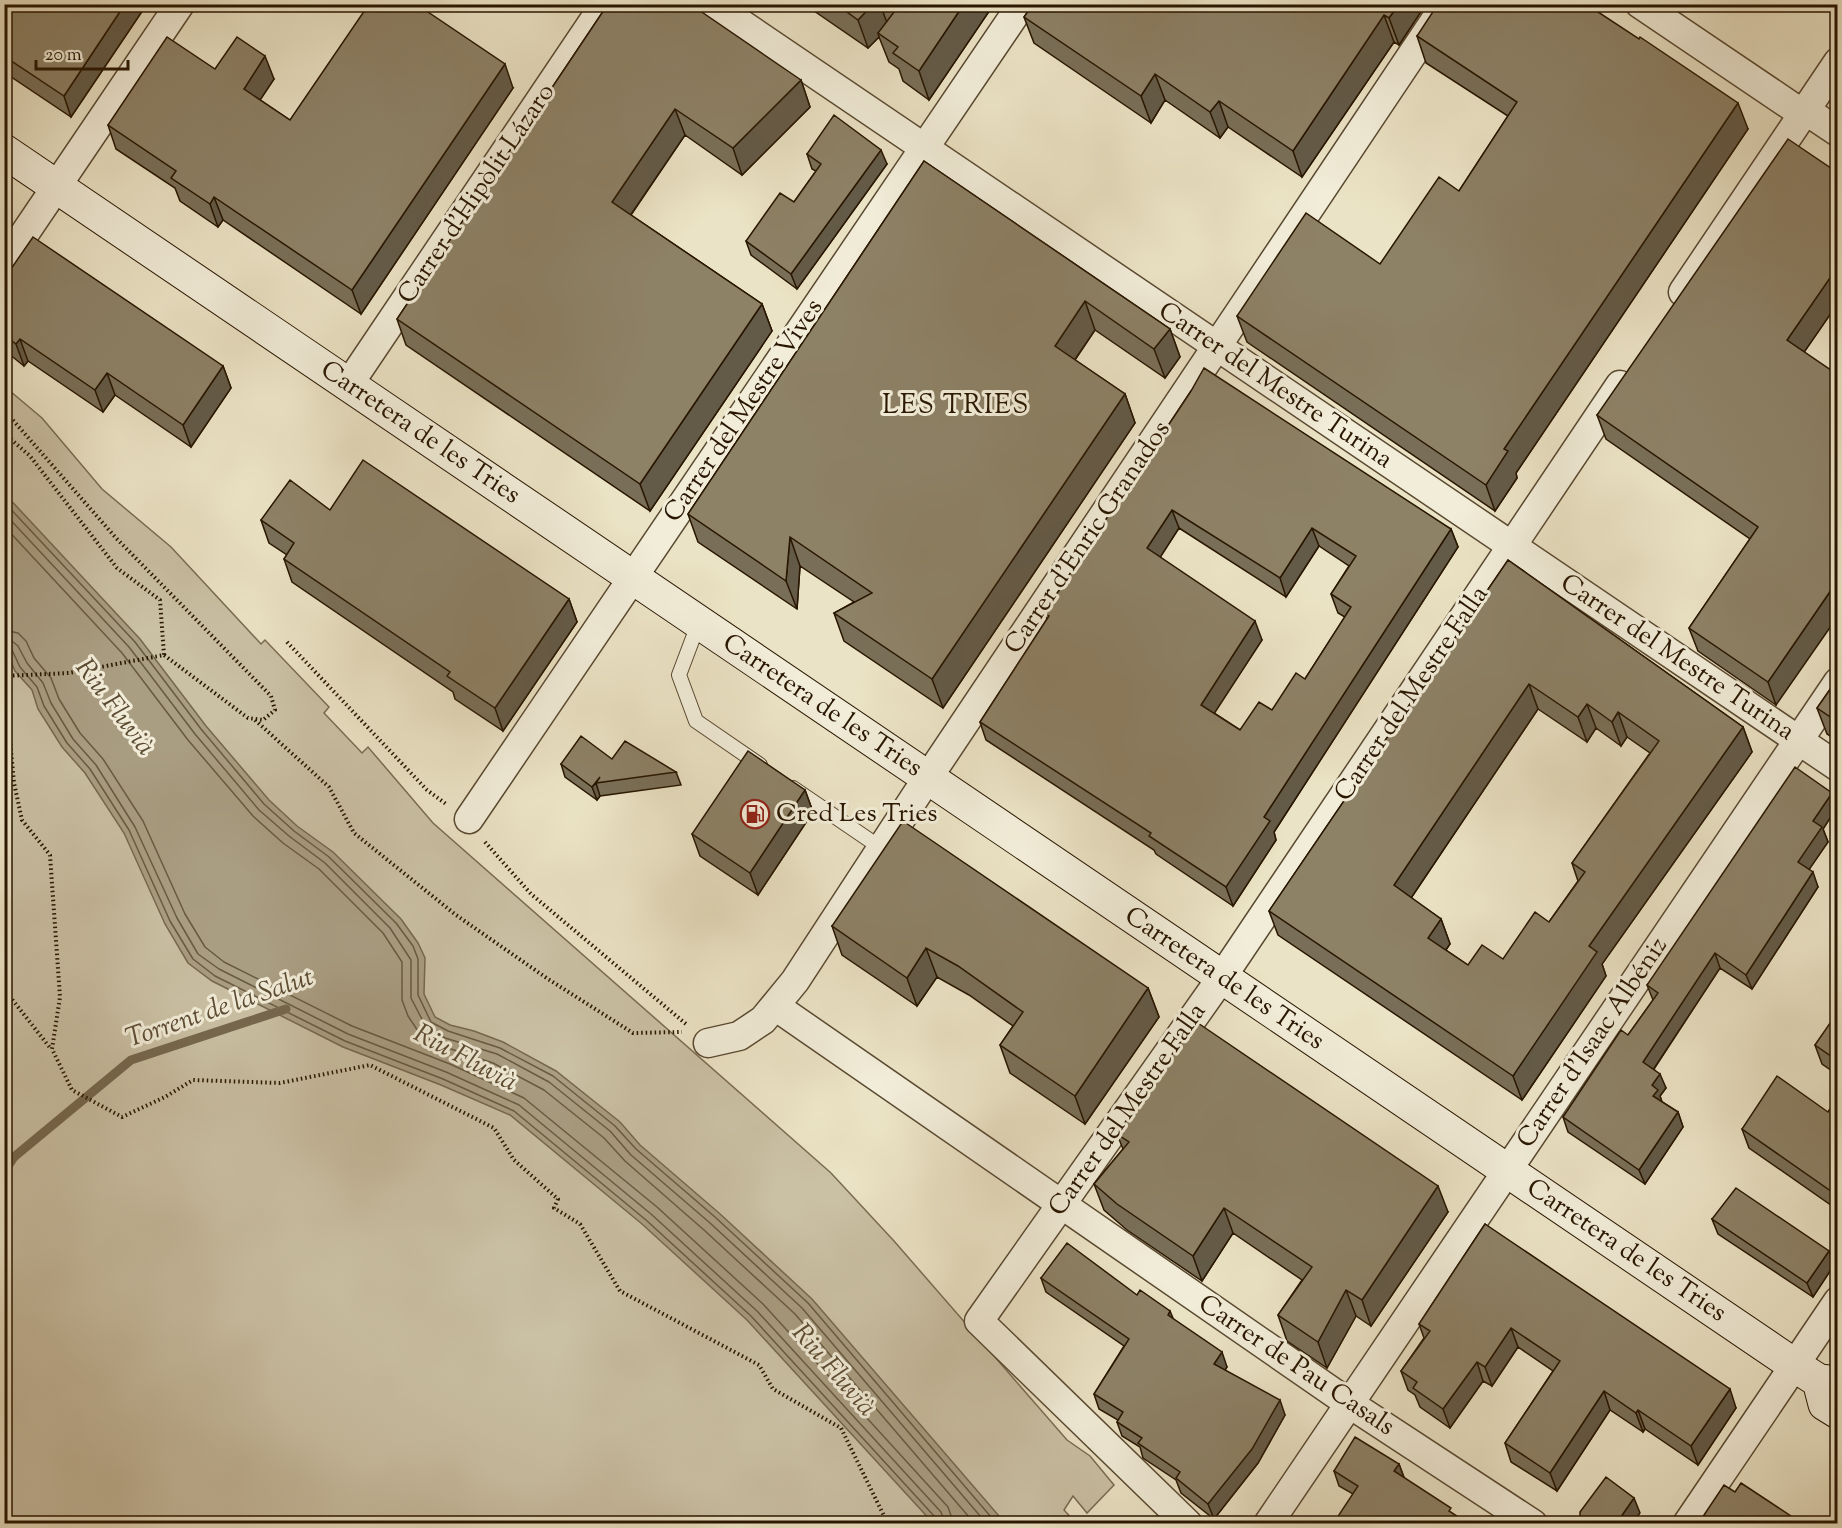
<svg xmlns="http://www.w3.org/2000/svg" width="1842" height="1528" viewBox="0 0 1842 1528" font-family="'Sorts Mill Goudy',serif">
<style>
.green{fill:#cac0a4;stroke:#796b52;stroke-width:1.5}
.water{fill:#a99d82;stroke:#75674e;stroke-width:1.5}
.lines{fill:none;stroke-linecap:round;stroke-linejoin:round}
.shore{stroke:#685a41;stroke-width:1.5}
.stream{stroke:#75674e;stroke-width:9}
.lane-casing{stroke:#594931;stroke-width:16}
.street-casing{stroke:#594931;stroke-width:31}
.secondary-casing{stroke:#281600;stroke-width:35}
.path{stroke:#281600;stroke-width:4;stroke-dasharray:1.5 3;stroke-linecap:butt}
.lane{stroke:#f2edd9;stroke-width:14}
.street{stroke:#f2edd9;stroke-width:28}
.secondary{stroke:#f2edd9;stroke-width:33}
.wall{fill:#796f58;stroke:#281600;stroke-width:1.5;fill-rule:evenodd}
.shaded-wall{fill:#635a47;stroke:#281600;stroke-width:1.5}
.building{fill:#8d8166;stroke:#281600;stroke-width:1.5;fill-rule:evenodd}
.labels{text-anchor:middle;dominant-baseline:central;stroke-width:6;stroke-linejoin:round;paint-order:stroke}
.street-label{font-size:26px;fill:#281600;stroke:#f2edd9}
.poi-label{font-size:26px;fill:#281600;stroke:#f2edd9;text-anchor:start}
.neighbourhood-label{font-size:27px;letter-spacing:1.5px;fill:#281600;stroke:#f2edd9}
.water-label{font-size:27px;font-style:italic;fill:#5c4c34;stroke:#f2edd9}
</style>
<rect width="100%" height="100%" fill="#ebe3c5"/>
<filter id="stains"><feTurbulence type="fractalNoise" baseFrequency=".00333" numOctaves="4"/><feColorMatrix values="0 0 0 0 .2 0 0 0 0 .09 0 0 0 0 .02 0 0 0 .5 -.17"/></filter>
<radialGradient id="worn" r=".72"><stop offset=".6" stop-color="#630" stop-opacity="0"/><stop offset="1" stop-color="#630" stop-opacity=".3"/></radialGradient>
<!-- green -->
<path class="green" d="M4 386 42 418 102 489 171 547 261 644 265 640 329 707 324 713 362 753 368 747 433 823 831 1173 894 1241 1067 1440 1090 1456 1114 1485 1087 1513 1073 1496 1064 1510 1076 1523H5Z"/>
<!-- water -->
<path class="water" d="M5 494 140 639 206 726 269 800 297 826 333 852 401 919 418 943 425 958 424 994 435 1017 450 1025 474 1031 503 1042 556 1071 620 1122 640 1145 719 1213 812 1299 1005 1523H933L747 1320 642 1224 510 1115 441 1085 343 1047 212 981 188 963 165 924 124 833 85 773 62 747 38 709 32 690 15 671 5 648Z"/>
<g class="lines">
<!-- shore -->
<path class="shore" d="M4 502 135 642 201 729 264 804 294 831 329 857 396 923 413 946 418 959V995L431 1022 448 1031 500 1048 553 1076 615 1126 636 1149 715 1217 808 1303 997 1524
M4 513 129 647 195 734 259 810 289 836 325 863 390 928 411 960V998L426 1027 445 1038 497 1054 549 1082 610 1131 631 1155 710 1223 802 1308 987 1524
M4 526 122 653 188 740 253 816 283 843 319 869 383 933 402 962V1000L408 1016 420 1034 442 1046 493 1063 544 1090 604 1138 625 1161 704 1230 795 1314 975 1524
M4 630 18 633 26 641 34 658 51 678 59 699 80 733 103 759 143 821 185 914 205 947 224 962 352 1026 450 1064 524 1098 657 1207 763 1304 948 1507 954 1524
M4 639 12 641 18 646 27 663 43 683 51 703 73 739 96 765 135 827 177 918 198 954 219 969 348 1034 446 1072 519 1105 651 1214 757 1311 941 1512 945 1524
M4 647 12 650 20 667 37 687 44 706 67 743 90 769 129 830 170 921 193 959 215 976 345 1041 443 1079 514 1111 646 1220 751 1316 935 1517 937 1524"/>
<!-- stream -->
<path class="stream" d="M4 1172 14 1157 131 1060 286 1009"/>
<!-- lane casing -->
<g class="lane-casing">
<path id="lane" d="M699 622 679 675 696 721 760 765
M793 788 881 848"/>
</g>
<!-- street casing -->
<g class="street-casing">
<path id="street" d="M712 4 1838 767
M1640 4 1797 110H1805L1838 132
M4 264 180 4
M1683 292 1838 62
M349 384 605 4
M469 819 1022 4
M775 1006 1350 1404 1533 1524
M708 1043 739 1036 763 1020 795 981 917 794 1446 4
M1188 1524 979 1321 1222 977 1620 385
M1268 1524 1838 682
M1687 1524 1838 1301"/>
</g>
<!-- secondary casing -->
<g class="secondary-casing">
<path id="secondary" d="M4 151 1794 1365 1819 1381 1838 1383
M1819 1381 1825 1404 1838 1412"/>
</g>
<!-- path -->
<path class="path" d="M4 410 116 538 271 696 275 710 263 720 248 718 164 655 69 673 4 676
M4 433 30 456 117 568 160 600 164 655
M287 642 427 790 446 804
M4 677 14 783 22 820 50 855 60 997 52 1049 72 1090 122 1117 165 1097 193 1080 280 1083 370 1065 494 1128 514 1160 558 1199 554 1208 580 1224 620 1291 759 1365 773 1389 841 1428 888 1524
M255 720 329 787 354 833 456 915 548 979 633 1033 682 1032
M485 842 531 894 686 1024
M4 989 51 1049"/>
<!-- lane -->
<use href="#lane" class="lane"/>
<!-- street -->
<use href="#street" class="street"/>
<!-- secondary -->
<use href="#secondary" class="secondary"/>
</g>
<!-- wall -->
<path class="wall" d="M4 4H147L71 117 4 72Z
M608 4 801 80 810 107 742 175 685 135 631 215 762 304 772 331 650 511 406 345 397 319Z
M804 4H994L929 100 903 81 899 69 889 62 879 37 868 48Z
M1033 4H1426L1399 45 1394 42 1302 177 1228 127 1220 138 1165 100 1151 123 1034 43 1024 17Z
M1417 36 1748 129 1516 473 1517 478 1495 511 1247 342 1237 316 1380 264 1459 191 1508 116 1426 63Z
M215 69 274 79 260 100 290 120 513 88 361 314 223 220 218 227 180 201 175 188 116 149 108 125Z
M807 154 887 164 797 289 751 255 746 241 794 202 816 171 812 169Z
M924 161 1170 329 1180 357 1165 378 1095 330 1075 360 1125 394 1135 423 943 708 844 641 834 613 854 602 800 566 797 609 698 542 688 514Z
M1838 173V303L1804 352 1776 705 1698 651 1689 628 1750 539 1606 439 1597 415Z
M4 279 223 366 231 388 191 447 115 395 103 412 28 361 24 366 4 350Z
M1191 391 1451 529 1458 547 1274 832 1276 840 1233 906 1156 854 1154 850 986 740 980 722 1047 619 1044 613ZM1179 528 1286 597 1319 546 1349 566 1331 594 1338 613 1345 617 1305 679 1272 710 1240 730 1214 713 1262 640 1160 557Z
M330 510 569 599 577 622 503 731 455 699 453 692 292 582 284 559 287 555 269 543 261 520Z
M1508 560 1743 727 1752 752 1602 964 1606 976 1522 1100 1278 935 1269 911ZM1538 709 1587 742 1596 728 1621 746 1627 737 1650 753 1572 863 1578 881 1549 922 1503 959 1468 965 1446 950 1450 944 1441 919 1411 898Z
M1838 678V741L1827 734 1817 708Z
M612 759 676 772 681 785 600 796 597 800 565 777 561 764Z
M805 790 813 812 758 895 700 856 692 834Z
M1837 807 1823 829 1828 842 1809 869 1818 887 1752 989 1720 968 1654 1069 1666 1088 1660 1096 1662 1102 1678 1112 1683 1127 1645 1184 1568 1132 1563 1117 1628 1035 1653 1000 1647 985Z
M832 926 1148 988 1159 1017 1085 1124 1010 1073 1000 1045 1013 1026 969 995 937 977 917 1006 842 955Z
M1838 1013V1075L1822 1064 1815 1045Z
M1838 1098V1210L1749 1148 1742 1129 1828 1112Z
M1117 1134 1448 1212 1371 1326 1356 1316 1327 1368 1287 1341 1278 1315 1302 1280 1233 1233 1202 1281 1127 1230 1104 1210 1094 1184 1123 1149Z
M1712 1219 1829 1251 1834 1265 1813 1297 1718 1234Z
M1485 1224 1736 1408 1698 1465 1645 1429 1643 1432 1610 1410 1557 1491 1511 1462 1505 1443 1553 1371 1518 1347 1492 1386 1483 1381 1450 1428 1420 1407 1415 1395 1408 1390 1401 1371 1424 1338 1419 1324Z
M1041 1278 1137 1295 1173 1319 1227 1367 1225 1370 1285 1415 1258 1463 1214 1519 1181 1493 1176 1480 1143 1458 1140 1447 1122 1436 1117 1422 1118 1420 1099 1409 1094 1394 1124 1346 1046 1292Z
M1399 1464 1404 1477 1353 1494 1339 1486 1334 1471Z"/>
<!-- shaded-wall -->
<path class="shaded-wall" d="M125 4H147L71 117 64 96Z
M873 4H880L889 28 878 33 879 37 868 48 858 20Z
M964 4H994L929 100 919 71Z
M1399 4H1426L1399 45 1389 18Z
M1384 15 1394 42 1302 177 1293 151Z
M265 56 274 79 252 112 244 89Z
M505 64 513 88 361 314 352 290Z
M1155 74 1165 100 1151 123 1141 96Z
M801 80 810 107 742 175 733 148Z
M1219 101 1228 127 1220 138 1210 112Z
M1738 103 1748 129 1516 473 1517 478 1495 511 1486 485 1504 449Z
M675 109 685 135 621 229 612 202Z
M881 150 887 164 797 289 791 274Z
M214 197 223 220 218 227 210 204Z
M1832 275 1838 289V303L1796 364 1787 340Z
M1085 301 1095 330 1065 374 1055 346Z
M762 304 772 331 650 511 640 484Z
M1170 329 1180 357 1165 378 1154 349Z
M20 339 28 361 24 366 16 344Z
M223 366 231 388 191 447 183 425Z
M107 373 115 395 103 412 95 390Z
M1125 394 1135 423 943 708 932 679Z
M1172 510 1179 528 1154 567 1147 548Z
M1312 528 1319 546 1286 597 1280 578Z
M1451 529 1458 547 1274 832 1276 840 1233 906 1226 887 1264 817Z
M790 537 800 566 797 609 786 581Z
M1838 580V616L1776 705 1768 682Z
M569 599 577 622 503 731 495 708Z
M1255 621 1262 640 1208 723 1201 705Z
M1529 684 1538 709 1403 910 1394 885Z
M1587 704 1596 728 1587 742 1578 717Z
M1618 712 1627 737 1621 746 1612 722Z
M1743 727 1752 752 1602 964 1606 976 1522 1100 1513 1076 1589 946Z
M596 783 600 796 597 800 592 787Z
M805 790 813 812 758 895 750 873Z
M1832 793 1837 807 1823 829 1828 842 1804 877 1798 862 1813 821Z
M1813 872 1818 887 1752 989 1746 975Z
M1441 919 1450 944 1437 962 1428 938Z
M926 948 937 977 917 1006 907 978Z
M1715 953 1720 968 1649 1076 1643 1062Z
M1148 988 1159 1017 1085 1124 1075 1096Z
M1660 1074 1666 1088 1660 1096 1663 1105 1653 1096 1652 1085Z
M1678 1112 1683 1127 1645 1184 1639 1170Z
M1438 1186 1448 1212 1371 1326 1362 1300Z
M1224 1208 1233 1233 1202 1281 1193 1256Z
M1829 1251 1834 1265 1813 1297 1807 1283Z
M1346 1290 1356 1316 1327 1368 1318 1342Z
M1170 1311 1176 1325 1168 1315Z
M1511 1328 1518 1347 1492 1386 1485 1367Z
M1222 1352 1227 1367 1220 1378 1214 1364Z
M1477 1362 1483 1381 1450 1428 1443 1409Z
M1730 1389 1736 1408 1698 1465 1691 1446Z
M1604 1391 1610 1410 1557 1491 1550 1473Z
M1280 1400 1285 1415 1258 1463 1214 1519 1208 1504Z
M1638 1410 1645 1429 1643 1432 1636 1413Z
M1399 1464 1404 1478 1394 1471Z
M1634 1498 1640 1513 1632 1524H1616Z"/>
<!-- building -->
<path class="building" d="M4 4H125L64 96 4 56Z
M369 4H416L505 64 352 290 214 197 210 204 171 178 176 171 108 125 167 37 215 69 237 37 265 56 244 89 290 120Z
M608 4H690L801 80 733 148 675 109 612 202 762 304 640 484 397 319Z
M836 4H873L858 20Z
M885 4H964L919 71 893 53 898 47 878 33 894 12Z
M1033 4H1399L1389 18 1384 15 1293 151 1219 101 1210 112 1155 74 1141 96 1024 17Z
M1438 4H1586L1639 39 1640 37 1738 103 1504 449 1508 451 1486 485 1237 316 1306 213 1380 264 1439 177 1459 191 1517 102 1417 36Z
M834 115 881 150 791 274 746 241 780 193 794 202 821 164 807 154Z
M1788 139 1838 173V278L1832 275 1787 340 1838 375V580L1768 682 1689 628 1758 527 1597 415Z
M924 161 1170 329 1154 349 1085 301 1055 346 1125 394 932 679 834 613 872 593 790 537 786 581 688 514Z
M33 237 223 366 183 425 107 373 95 390 20 339 16 344 4 335V279Z
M1204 368 1451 529 1264 817 1270 821 1226 887 1149 836 1151 833 980 722 1049 616 1044 613 1191 391ZM1172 510 1280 578 1312 528 1356 556 1331 594 1351 607 1305 679 1296 673 1272 710 1259 702 1240 730 1201 705 1255 621 1147 548Z
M363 460 569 599 495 708 447 676 450 672 284 559 294 543 261 520 290 480 330 510Z
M1508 560 1743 727 1589 946 1597 952 1513 1076 1269 911ZM1529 684 1578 717 1587 704 1612 722 1618 712 1659 741 1572 863 1585 872 1549 922 1535 912 1503 959 1482 945 1468 965 1428 938 1441 919 1394 885Z
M1838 678V722L1817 708Z
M581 736 612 759 625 741 676 772 596 783 600 777 592 787 561 764Z
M748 751 805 790 750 873 692 834Z
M1795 767 1832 793 1813 821 1822 827 1798 862 1813 872 1746 975 1715 953 1643 1062 1660 1074 1652 1085 1658 1090 1653 1096 1678 1112 1639 1170 1563 1117 1621 1030 1628 1035 1658 993 1647 985Z
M903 821 1148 988 1075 1096 1000 1045 1023 1012 958 966 926 948 907 978 832 926Z
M1837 1013H1838V1061L1815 1045Z
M1195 1021 1438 1186 1362 1300 1346 1290 1318 1342 1278 1315 1312 1267 1224 1208 1193 1256 1117 1204 1094 1184 1129 1142 1117 1134Z
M1777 1076 1828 1112 1838 1098V1196L1742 1129Z
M1736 1188 1829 1251 1807 1283 1712 1219Z
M1485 1224 1730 1389 1691 1446 1638 1410 1636 1413 1604 1391 1550 1473 1505 1443 1560 1361 1511 1328 1485 1367 1477 1362 1443 1409 1413 1388 1417 1382 1401 1371 1430 1331 1419 1324Z
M1067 1243 1137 1295 1140 1290 1170 1311 1168 1315 1222 1352 1214 1364 1280 1400 1252 1449 1208 1504 1176 1478 1180 1472 1138 1443 1142 1438 1117 1422 1123 1412 1094 1394 1129 1339 1041 1278Z
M1355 1437 1399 1464 1394 1471 1451 1508 1449 1511 1469 1524H1333L1358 1486 1334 1471Z
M1606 1477 1634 1498 1616 1524H1582L1580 1522V1512Z
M1741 1483 1797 1520 1795 1524H1698L1724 1485 1735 1492Z"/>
<!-- icons -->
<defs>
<g id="fuel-ring" transform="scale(1.5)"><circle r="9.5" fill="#f2edd9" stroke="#8f2418" stroke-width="1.5"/><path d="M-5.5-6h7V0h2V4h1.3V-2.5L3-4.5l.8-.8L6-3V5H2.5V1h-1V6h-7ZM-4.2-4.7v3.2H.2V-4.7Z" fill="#8f2418"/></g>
</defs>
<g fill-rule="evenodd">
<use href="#fuel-ring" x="755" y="814"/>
</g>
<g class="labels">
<!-- street labels -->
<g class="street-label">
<text transform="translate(477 194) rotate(-56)">Carrer d'Hipòlit Lázaro</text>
<text transform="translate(1275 386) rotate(34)">Carrer del Mestre Turina</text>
<text transform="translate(744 411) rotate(-56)">Carrer del Mestre Vives</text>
<text transform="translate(420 433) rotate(34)">Carretera de les Tries</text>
<text transform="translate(1088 538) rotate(-56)">Carrer d'Enric Granados</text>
<text transform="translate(1677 658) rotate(34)">Carrer del Mestre Turina</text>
<text transform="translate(1412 694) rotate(-56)">Carrer del Mestre Falla</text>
<text transform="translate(822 706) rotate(34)">Carretera de les Tries</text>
<text transform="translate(1224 979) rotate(34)">Carretera de les Tries</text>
<text transform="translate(1593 1043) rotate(-56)">Carrer d'Isaac Albéniz</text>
<text transform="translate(1128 1110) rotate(-55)">Carrer del Mestre Falla</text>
<text transform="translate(1626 1251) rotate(34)">Carretera de les Tries</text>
<text transform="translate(1296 1366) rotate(34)">Carrer de Pau Casals</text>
</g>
<!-- poi labels -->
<g class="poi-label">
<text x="776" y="814">Cred Les Tries</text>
</g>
<!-- neighbourhood labels -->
<g class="neighbourhood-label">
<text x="956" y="406">LES TRIES</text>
</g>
<!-- water labels -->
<g class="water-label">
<text transform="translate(114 708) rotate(53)">Riu Fluvià</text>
<text transform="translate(220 1009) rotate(-19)">Torrent de la Salut</text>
<text transform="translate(465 1059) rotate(28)">Riu Fluvià</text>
<text transform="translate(833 1371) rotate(49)">Riu Fluvià</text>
</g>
</g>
<!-- margin -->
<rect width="1842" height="1528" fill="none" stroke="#ebe3c5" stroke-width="24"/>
<rect x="6" y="6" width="1830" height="1516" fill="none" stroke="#281600" stroke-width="3"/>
<rect x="12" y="12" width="1818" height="1504" fill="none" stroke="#281600" stroke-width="1.5"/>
<!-- scale -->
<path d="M36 60v9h92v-9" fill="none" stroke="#281600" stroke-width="3"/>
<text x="45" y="60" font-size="18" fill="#281600" stroke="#f2edd9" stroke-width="4.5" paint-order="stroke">20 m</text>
<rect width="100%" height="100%" filter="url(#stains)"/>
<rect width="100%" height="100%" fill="url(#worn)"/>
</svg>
